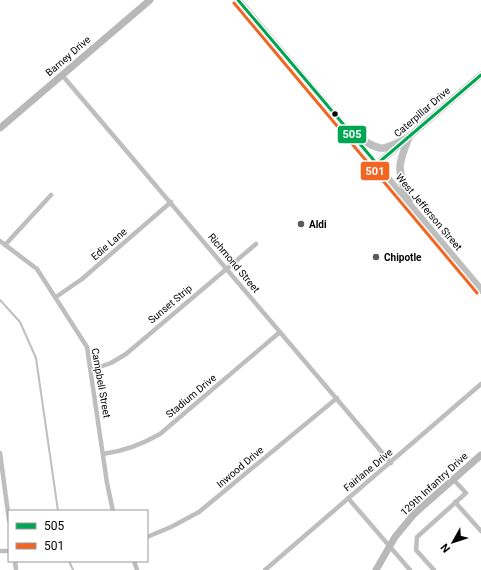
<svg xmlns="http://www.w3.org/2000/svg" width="481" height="570" viewBox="0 0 481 570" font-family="Roboto,sans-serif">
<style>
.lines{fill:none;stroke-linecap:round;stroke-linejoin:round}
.stream{stroke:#bfbfbf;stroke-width:2}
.primary-casing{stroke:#dbdbdb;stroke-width:8}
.street{stroke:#bebebe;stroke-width:4.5}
.secondary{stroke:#b8b8b8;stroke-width:7}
.primary{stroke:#bebebe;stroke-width:7}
.bus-1-casing{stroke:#fff;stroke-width:6}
.bus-2-casing{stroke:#fff;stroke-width:6}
.bus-1{stroke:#00a651;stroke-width:3}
.bus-2{stroke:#f26522;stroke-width:3}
.bus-dot{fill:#000;stroke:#fff;stroke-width:1.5}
.poi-dot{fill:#595959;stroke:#fff;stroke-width:1.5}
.labels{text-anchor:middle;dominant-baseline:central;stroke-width:3;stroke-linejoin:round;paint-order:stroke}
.street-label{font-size:10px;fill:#000;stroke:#fff}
.poi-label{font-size:10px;font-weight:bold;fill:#000;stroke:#fff;text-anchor:start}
.line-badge{stroke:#fff;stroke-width:1.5}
.badge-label{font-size:11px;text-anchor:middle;font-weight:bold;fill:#fff}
</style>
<rect width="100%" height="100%" fill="#fff"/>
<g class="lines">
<!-- stream -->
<path class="stream" d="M0 300 20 322 36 358 58 511
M69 561 73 570"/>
<!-- primary casing -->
<g class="primary-casing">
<path id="primary" d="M238 0 481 290
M355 136C384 152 380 152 409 137
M409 137C396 170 398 168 409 201"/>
</g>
<!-- street -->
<path class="street" d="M62 75 391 463
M0 241 37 269 87 347 107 483 113 511
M5 245 51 195
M56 297 82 279 171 202
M91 370 111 363 126 354 256 244
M0 453 9 520
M103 454C125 451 141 445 160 434L280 332
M348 498 410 570
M455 502 481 531
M147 537 171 527 199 512 337 398
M0 551H9
M15 561 16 570
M134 561 137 570
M265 570 481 384
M434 570 416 550 417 537 466 493 453 479"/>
<!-- secondary -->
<path class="secondary" d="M0 128 150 0
M377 164 481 75
M376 570 395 537 414 514 481 455"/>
<!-- primary -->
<use href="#primary" class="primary"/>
<!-- bus-1 casing -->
<g class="bus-1-casing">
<path id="bus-1" d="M238 0 377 164 481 75"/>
</g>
<!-- bus-2 casing -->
<g class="bus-2-casing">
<path id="bus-2" d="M234 3 477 293"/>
</g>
<!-- bus-1 -->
<use href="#bus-1" class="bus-1"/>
<!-- bus-2 -->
<use href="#bus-2" class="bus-2"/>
</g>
<!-- markers -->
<circle class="bus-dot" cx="335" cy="114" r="3.5"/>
<g class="poi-dot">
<circle cx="301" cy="224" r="4"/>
<circle cx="376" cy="257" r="4"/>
</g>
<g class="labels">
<!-- street labels -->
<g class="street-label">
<text transform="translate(68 56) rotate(-41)">Barney Drive</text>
<text transform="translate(422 112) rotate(-41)">Caterpillar Drive</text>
<text transform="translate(429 212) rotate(50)">West Jefferson Street</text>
<text transform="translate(109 244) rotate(-41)">Edie Lane</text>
<text transform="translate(234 263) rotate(50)">Richmond Street</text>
<text transform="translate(170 304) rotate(-40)">Sunset Strip</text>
<text transform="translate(101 383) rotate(80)">Campbell Street</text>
<text transform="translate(191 396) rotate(-40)">Stadium Drive</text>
<text transform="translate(240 467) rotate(-40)">Inwood Drive</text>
<text transform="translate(368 470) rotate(-40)">Fairlane Drive</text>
<text transform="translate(434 484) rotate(-43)">129th Infantry Drive</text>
</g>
<!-- poi labels -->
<g class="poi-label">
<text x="309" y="224">Aldi</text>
<text x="384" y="257">Chipotle</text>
</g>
</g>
<g class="line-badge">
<rect x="337" y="125" width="30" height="19" rx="4" fill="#00a651"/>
<rect x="360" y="161" width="30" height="20" rx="4" fill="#f26522"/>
</g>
<g class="badge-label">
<text x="352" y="138">505</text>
<text x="375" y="175">501</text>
</g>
<!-- legend -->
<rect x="8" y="510" width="140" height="52" fill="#ffffff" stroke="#999999"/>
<rect x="16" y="523" width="20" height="6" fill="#00a651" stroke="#999999"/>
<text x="44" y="530" font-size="12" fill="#000000">505</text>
<rect x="16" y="543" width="20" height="6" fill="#f26522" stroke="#999999"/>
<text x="44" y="550" font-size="12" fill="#000000">501</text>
<!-- north arrow -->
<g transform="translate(453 542) rotate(231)" stroke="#ffffff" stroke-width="3" paint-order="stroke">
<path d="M0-3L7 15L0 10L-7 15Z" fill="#000000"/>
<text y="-6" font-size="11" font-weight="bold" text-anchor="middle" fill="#000000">N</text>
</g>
</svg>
